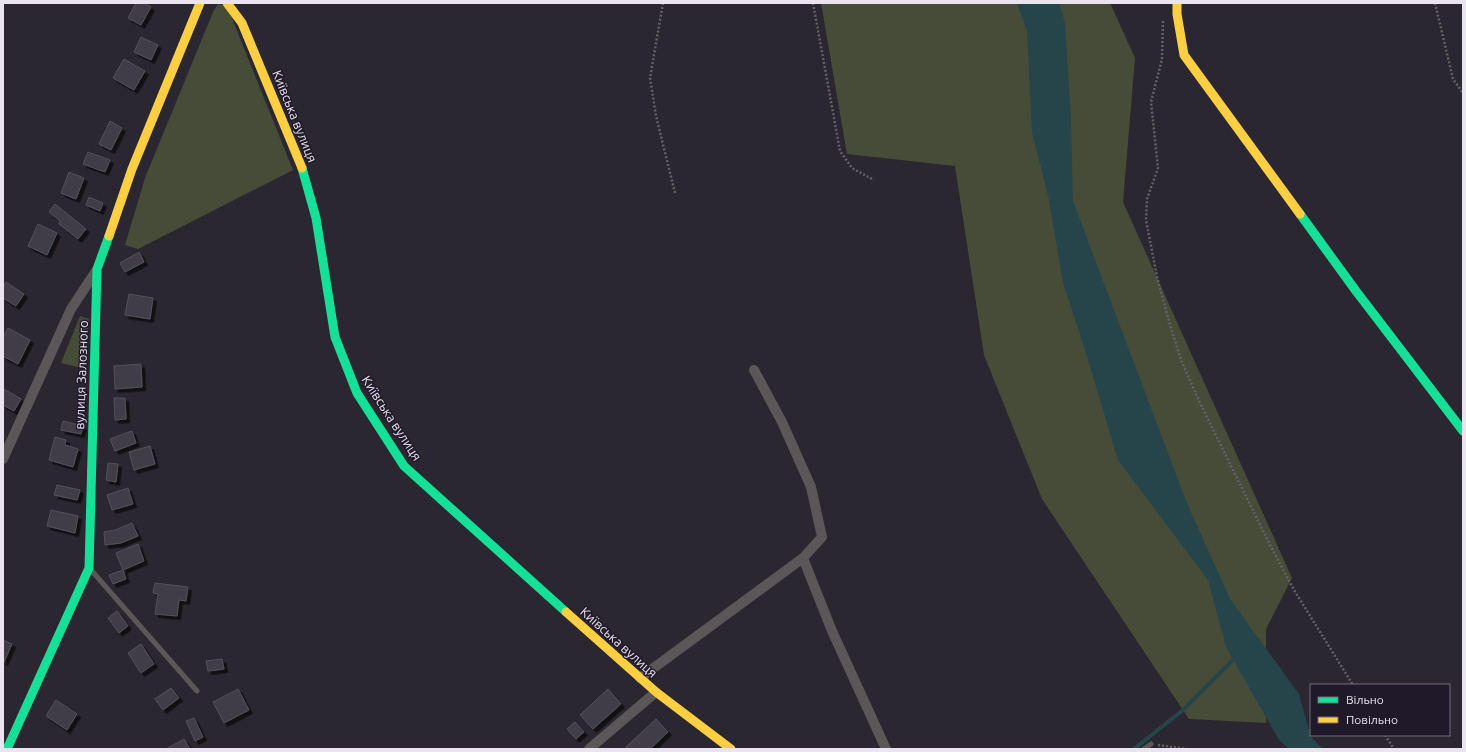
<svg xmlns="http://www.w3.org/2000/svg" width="1466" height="752" viewBox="0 0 1466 752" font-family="Ubuntu,sans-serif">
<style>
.green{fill:#474c39}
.water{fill:#25454b}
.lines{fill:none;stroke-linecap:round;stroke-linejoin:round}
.stream{stroke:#25454b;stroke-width:4}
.building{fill:#3f3e47;stroke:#525159;filter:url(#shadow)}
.path{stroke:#646164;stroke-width:2.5;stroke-dasharray:2 2;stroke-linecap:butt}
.lane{stroke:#5b5759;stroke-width:5}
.street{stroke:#5b5759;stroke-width:10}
.fast{stroke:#16e098;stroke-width:9}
.slow{stroke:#ffcf43;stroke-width:9}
.labels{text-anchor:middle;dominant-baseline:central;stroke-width:3;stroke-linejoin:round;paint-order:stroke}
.street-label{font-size:13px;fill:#e9e4f0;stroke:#20192a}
</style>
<defs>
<filter id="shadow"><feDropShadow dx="3.5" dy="3.5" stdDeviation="0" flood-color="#0009"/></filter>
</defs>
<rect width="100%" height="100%" fill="#2a2730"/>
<!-- green -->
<path class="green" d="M821 3H1110L1135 58 1123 202 1292 578 1266 629V723L1189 719 1042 499 984 355 955 166 847 154Z
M218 4 227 6 293 170 138 249 125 245 145 178 213 12Z
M80 316 89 319 85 369 61 363Z"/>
<!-- water -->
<path class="water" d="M1017 3H1059L1065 22 1071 119 1073 201 1186 501 1230 599 1299 694 1311 737 1323 749H1289L1279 740 1226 647 1208 580 1118 460 1086 353 1063 283 1048 195 1032 133 1027 31Z"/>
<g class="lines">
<!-- stream -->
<path class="stream" d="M1134 749 1183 710 1233 660"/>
</g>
<!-- building -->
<path class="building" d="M136 3H144L151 7 141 25 128 18Z
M141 37 158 45 151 60 134 52Z
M124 59 145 71 134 90 113 78Z
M110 121 122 128 111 150 99 144Z
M88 152 110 160 105 172 83 164Z
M69 172 84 178 76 199 61 193Z
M89 197 103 203 100 211 86 205Z
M55 204 86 229 78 239 59 224 60 221 49 212Z
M38 224 57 233 47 255 28 246Z
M139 252 144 262 125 272 120 263Z
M6 282 24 294 16 306 3 298V287Z
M129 294 153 298 150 319 125 315Z
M8 328 30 340 18 364 3 356V337Z
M141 364 142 387 115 389 114 366Z
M4 389 21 399 14 411 3 405Z
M114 398H125L126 419 115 420Z
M63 421 83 426 81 434 61 430Z
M132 431 136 443 115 451 110 439Z
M55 437 66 440 65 445 78 449 73 467 49 460Z
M150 446 155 464 134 470 129 452Z
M108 463 118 464 116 482 106 480Z
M57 485 80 490 77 500 54 495Z
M128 488 133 504 112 510 107 495Z
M51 510 78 516 75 533 47 526Z
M132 523 138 536 121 543 105 545 104 532 115 530Z
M138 544 144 561 123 570 116 553Z
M123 570 126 579 113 584 109 575Z
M155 583 188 587 186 601 179 600 177 616 155 614 158 594 153 593Z
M117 611 128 626 119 633 108 618Z
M3 640 12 644 4 662H3Z
M141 644 154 664 141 673 128 653Z
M222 659 224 669 208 671 206 661Z
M171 688 179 698 163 710 155 699Z
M238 689 249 710 224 723 213 702Z
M608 689 621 704 593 729 580 715Z
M56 700 77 714 67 730 46 716Z
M194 718 203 737 195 741 186 721Z
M656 719 668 732 650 749H628L626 747Z
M575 722 584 732 576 739 567 729Z
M184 739 190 749H166Z"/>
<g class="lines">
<!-- path -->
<path class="path" d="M663 3 650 78 656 116 675 193
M813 3 840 151 852 168 874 180
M1435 3 1453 79 1463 93
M1163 21 1162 59 1151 102 1158 168 1147 199 1146 220 1157 277 1170 325 1181 360 1200 403 1270 545 1294 590 1353 685
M1385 735 1394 749
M1158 745 1187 749"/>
<!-- lane -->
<path class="lane" d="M91 570 197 691
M1144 749 1151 744"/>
<!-- street -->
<path class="street" d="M754 370 782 422 811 487 822 537 803 558 832 631 886 749
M3 459 71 309 96 271
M640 678 803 558
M589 749 656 692"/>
<!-- fast -->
<path class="fast" d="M302 168 316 218 335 337 357 393 404 466 566 612
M1300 214 1356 291 1463 431
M7 749 89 568 97 269 109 236"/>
<!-- slow -->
<path class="slow" d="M227 3 242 23 302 168
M1177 3V14L1184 55 1300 214
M109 236 132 169 200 3
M566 612 656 692 731 749"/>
</g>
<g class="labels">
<!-- street labels -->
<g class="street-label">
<text transform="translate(295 116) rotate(68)">Київська вулиця</text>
<text transform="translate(81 375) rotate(-88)">вулиця Залозного</text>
<text transform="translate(392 418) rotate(57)">Київська вулиця</text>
<text transform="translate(619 642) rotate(42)">Київська вулиця</text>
</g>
</g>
<!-- border -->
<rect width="1466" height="752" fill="none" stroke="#e9e4f0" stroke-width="8"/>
<!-- legend -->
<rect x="1310" y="684" width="140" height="52" fill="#20192a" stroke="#706a79"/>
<rect x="1318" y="697" width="20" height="6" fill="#16e098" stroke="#706a79"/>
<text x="1346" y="704" font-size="12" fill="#e9e4f0">Вільно</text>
<rect x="1318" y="717" width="20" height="6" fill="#ffcf43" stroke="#706a79"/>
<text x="1346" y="724" font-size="12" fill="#e9e4f0">Повільно</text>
</svg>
